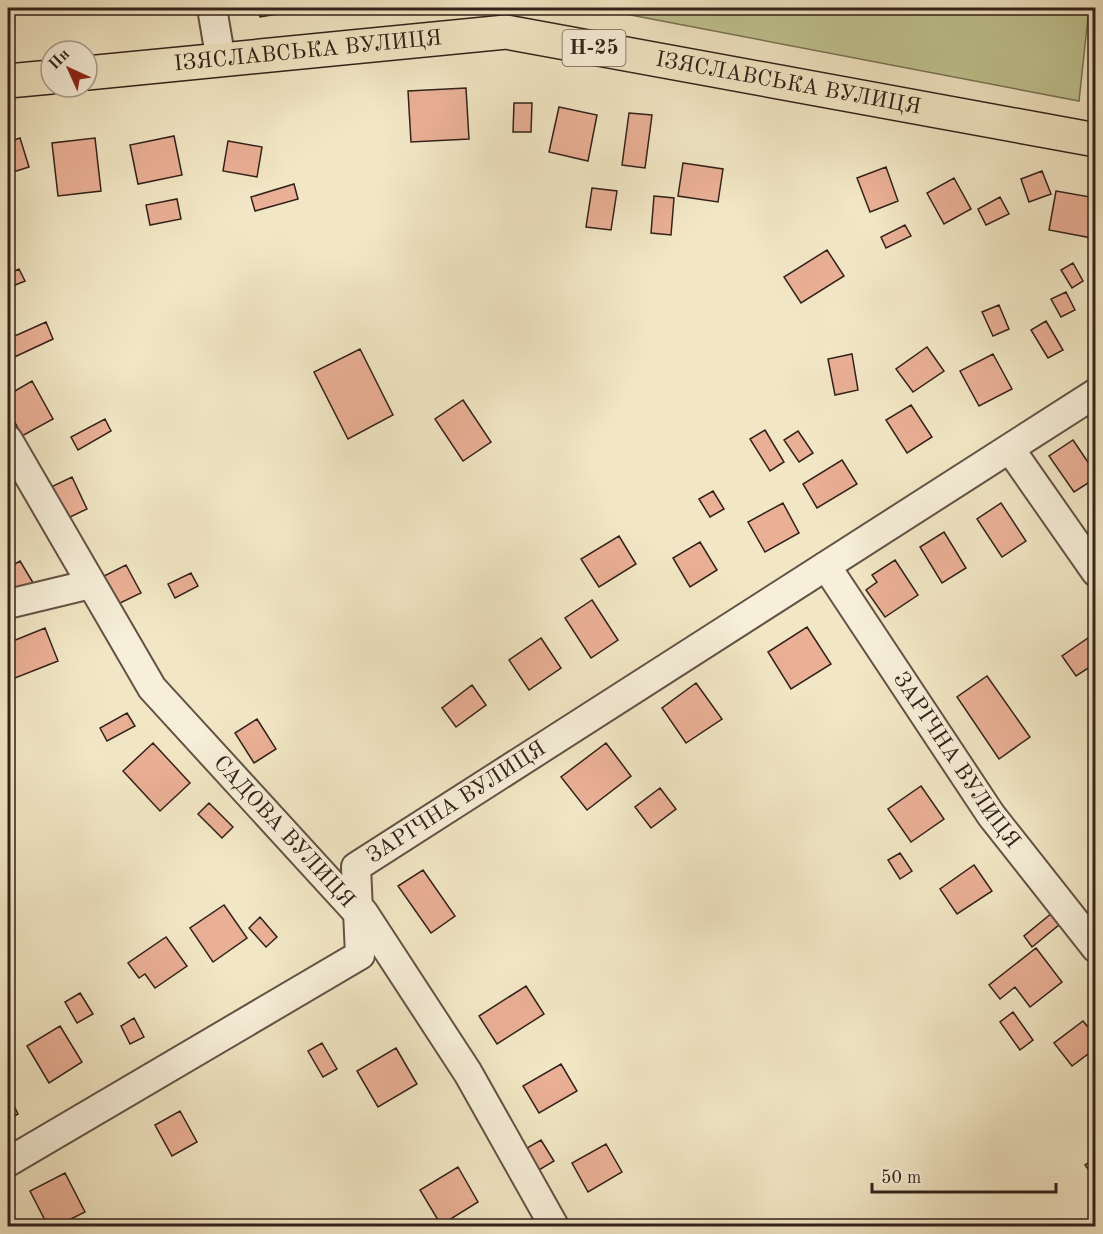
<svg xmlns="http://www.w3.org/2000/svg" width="1103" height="1234" viewBox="0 0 1103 1234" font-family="'Old Standard TT',serif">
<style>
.green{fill:#c0c491;stroke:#7a7256;stroke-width:1.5}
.building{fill:#eab096;stroke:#33211a;stroke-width:1.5}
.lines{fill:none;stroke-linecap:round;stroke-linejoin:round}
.minor-casing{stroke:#635245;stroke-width:32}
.primary-casing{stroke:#33211a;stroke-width:36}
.minor{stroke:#f7efd9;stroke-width:28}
.primary{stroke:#f2e7c5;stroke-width:33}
.labels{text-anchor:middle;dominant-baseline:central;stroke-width:4.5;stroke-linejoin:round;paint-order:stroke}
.shield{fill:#f7efd9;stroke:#6e5f53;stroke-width:1.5}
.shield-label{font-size:21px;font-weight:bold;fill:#33211a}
.street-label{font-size:22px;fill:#33211a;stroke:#f7efd9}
</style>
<rect width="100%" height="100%" fill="#f2e7c5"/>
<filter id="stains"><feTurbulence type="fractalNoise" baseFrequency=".00333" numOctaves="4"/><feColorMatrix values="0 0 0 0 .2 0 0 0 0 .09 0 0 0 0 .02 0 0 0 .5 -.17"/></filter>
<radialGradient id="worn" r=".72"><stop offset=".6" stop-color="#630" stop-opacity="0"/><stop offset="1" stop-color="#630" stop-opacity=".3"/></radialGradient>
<!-- green -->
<path class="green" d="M594 8H1089L1079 101Z"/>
<!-- building -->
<path class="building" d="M259 8H315L260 17Z
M466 88 469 139 411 142 408 91Z
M514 103H532L531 132H513Z
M559 107 597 115 588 161 549 152Z
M629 113 652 115 645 168 622 165Z
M174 136 182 175 138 184 130 145Z
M20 138 29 167 10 173 8 142Z
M95 138 101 191 58 196 52 143Z
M228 141 262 147 257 177 223 171Z
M683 163 723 169 718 202 678 196Z
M886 167 898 201 870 212 857 178Z
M1042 171 1051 194 1029 202 1021 179Z
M954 178 971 209 944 224 927 193Z
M294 184 298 199 255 211 251 197Z
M592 188 617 191 611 230 586 227Z
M1056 191 1096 198 1092 238 1049 230Z
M654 196 674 198 671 235 651 233Z
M1000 197 1009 214 986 225 978 209Z
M177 199 181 219 150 225 146 205Z
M905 225 911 236 886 248 881 237Z
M827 250 844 276 801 303 784 277Z
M1073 263 1083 281 1072 288 1061 270Z
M19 269 25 281 8 288V274Z
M1066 292 1075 310 1061 317 1051 299Z
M999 305 1009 329 993 336 982 312Z
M1046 321 1063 350 1048 358 1031 330Z
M46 322 53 339 8 360V339Z
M927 347 944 371 913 392 896 369Z
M360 349 393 415 348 439 314 372Z
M852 354 858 390 835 395 828 359Z
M993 354 1012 389 979 406 960 371Z
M32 381 53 419 22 436 8 409V395Z
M463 400 491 442 463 461 435 419Z
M911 405 932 437 907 453 886 420Z
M105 419 111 431 78 450 71 437Z
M765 430 784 462 770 471 750 439Z
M798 431 813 453 799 462 784 440Z
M1073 440 1096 474V478L1074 492 1049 456Z
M842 460 857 484 817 508 803 484Z
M72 477 87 509 66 519 51 487Z
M713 491 724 509 710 517 699 499Z
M783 503 799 533 765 552 748 522Z
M1001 503 1026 541 1002 557 977 519Z
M944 532 966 568 942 583 920 547Z
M619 536 636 564 599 587 581 559Z
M700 542 717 570 690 587 673 558Z
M895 560 918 595 885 617 866 590 877 582 872 575Z
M20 561 35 586 8 598V568Z
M126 565 141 593 116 605 102 577Z
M191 573 198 586 175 598 168 584Z
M592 600 618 640 591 658 565 618Z
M807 627 831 664 791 689 768 652Z
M45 628 58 661 10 680 8 643Z
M541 638 561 668 529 690 509 660Z
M1088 638 1096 648V663L1076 676 1062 656Z
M987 676 1030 737 999 759 957 697Z
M696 683 722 719 686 743 662 708Z
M472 685 486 705 456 727 442 708Z
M127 713 135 726 107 741 100 728Z
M257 719 276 749 254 763 235 733Z
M153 743 190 783 160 811 123 771Z
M606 743 631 776 587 810 561 777Z
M921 786 944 819 911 842 888 809Z
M660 788 676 809 651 828 635 807Z
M209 803 233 827 222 838 198 814Z
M900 853 912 871 900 879 888 860Z
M974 865 992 891 957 914 940 889Z
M423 870 455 916 431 933 398 886Z
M224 905 247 938 213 962 190 928Z
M1052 913 1060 924 1032 947 1024 936Z
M260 917 277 937 266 947 249 928Z
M166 937 187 966 155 988 145 974 139 978 128 963Z
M1036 948 1062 982 1030 1007 1015 987 1000 999 989 985Z
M526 986 544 1014 497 1044 479 1016Z
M80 993 93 1014 77 1023 65 1002Z
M1013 1012 1033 1040 1020 1050 1000 1022Z
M134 1018 144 1037 130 1044 121 1026Z
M1083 1021 1096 1037V1048L1072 1066 1054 1043Z
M60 1026 82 1062 49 1083 27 1046Z
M322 1043 337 1069 323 1077 308 1051Z
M396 1048 417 1084 378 1107 357 1071Z
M561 1064 577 1091 539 1113 523 1086Z
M8 1094 18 1114 8 1120Z
M180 1111 197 1142 172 1156 155 1125Z
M541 1140 554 1161 539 1170 527 1148Z
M606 1144 622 1172 588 1192 572 1163Z
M1096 1158V1180L1085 1165Z
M458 1167 478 1202 441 1225 420 1190Z
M65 1173 85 1212 57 1226H48L30 1191Z"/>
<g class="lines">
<!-- minor casing -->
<g class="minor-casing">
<g id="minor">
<path d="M212 8 221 61"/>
<path id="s1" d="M8 440 152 688 357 912H363L468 1073 554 1226"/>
<path d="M1010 449 1096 572"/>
<path id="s2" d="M826 566 991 815 1096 948"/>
<path d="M8 604 91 584"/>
<path id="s3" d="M8 1162 360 955 356 867 1096 393"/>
</g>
</g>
<!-- primary casing -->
<g class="primary-casing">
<g id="primary">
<path id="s4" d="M87 73 506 32 1096 140"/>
<path d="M8 81 51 77"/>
</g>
</g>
<!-- minor -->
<use href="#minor" class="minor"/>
<!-- primary -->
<use href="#primary" class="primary"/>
</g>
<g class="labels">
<!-- shield labels -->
<rect class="shield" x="562.5" y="30" width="63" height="36" rx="4.5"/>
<g class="shield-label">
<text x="594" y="48">Н-25</text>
</g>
<!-- street labels -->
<g class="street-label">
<text stroke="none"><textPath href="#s4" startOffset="222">ІЗЯСЛАВСЬКА ВУЛИЦЯ</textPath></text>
<text stroke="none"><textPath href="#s4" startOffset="708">ІЗЯСЛАВСЬКА ВУЛИЦЯ</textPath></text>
<text stroke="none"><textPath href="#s2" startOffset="234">ЗАРІЧНА ВУЛИЦЯ</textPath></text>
<text stroke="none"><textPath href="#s3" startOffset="616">ЗАРІЧНА ВУЛИЦЯ</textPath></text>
<text stroke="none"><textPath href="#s1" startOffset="482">САДОВА ВУЛИЦЯ</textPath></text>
</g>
</g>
<!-- margin -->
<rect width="1103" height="1234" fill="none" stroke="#f2e7c5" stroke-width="30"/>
<rect x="9" y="9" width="1085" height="1216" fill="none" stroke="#33211a" stroke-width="3"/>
<rect x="15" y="15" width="1073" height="1204" fill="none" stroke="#33211a" stroke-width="1.5"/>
<!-- north arrow -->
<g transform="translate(69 69) rotate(315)"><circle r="28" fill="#f7efd9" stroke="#a99d8d" stroke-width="1.5"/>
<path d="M0-4.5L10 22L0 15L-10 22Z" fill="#8f2418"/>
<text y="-9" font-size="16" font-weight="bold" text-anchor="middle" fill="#33211a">Пн</text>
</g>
<!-- scale -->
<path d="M872 1183v9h184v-9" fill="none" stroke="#33211a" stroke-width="3"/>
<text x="881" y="1183" font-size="18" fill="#33211a" stroke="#f7efd9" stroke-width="4.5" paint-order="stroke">50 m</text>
<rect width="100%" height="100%" filter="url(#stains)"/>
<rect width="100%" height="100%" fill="url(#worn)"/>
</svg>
